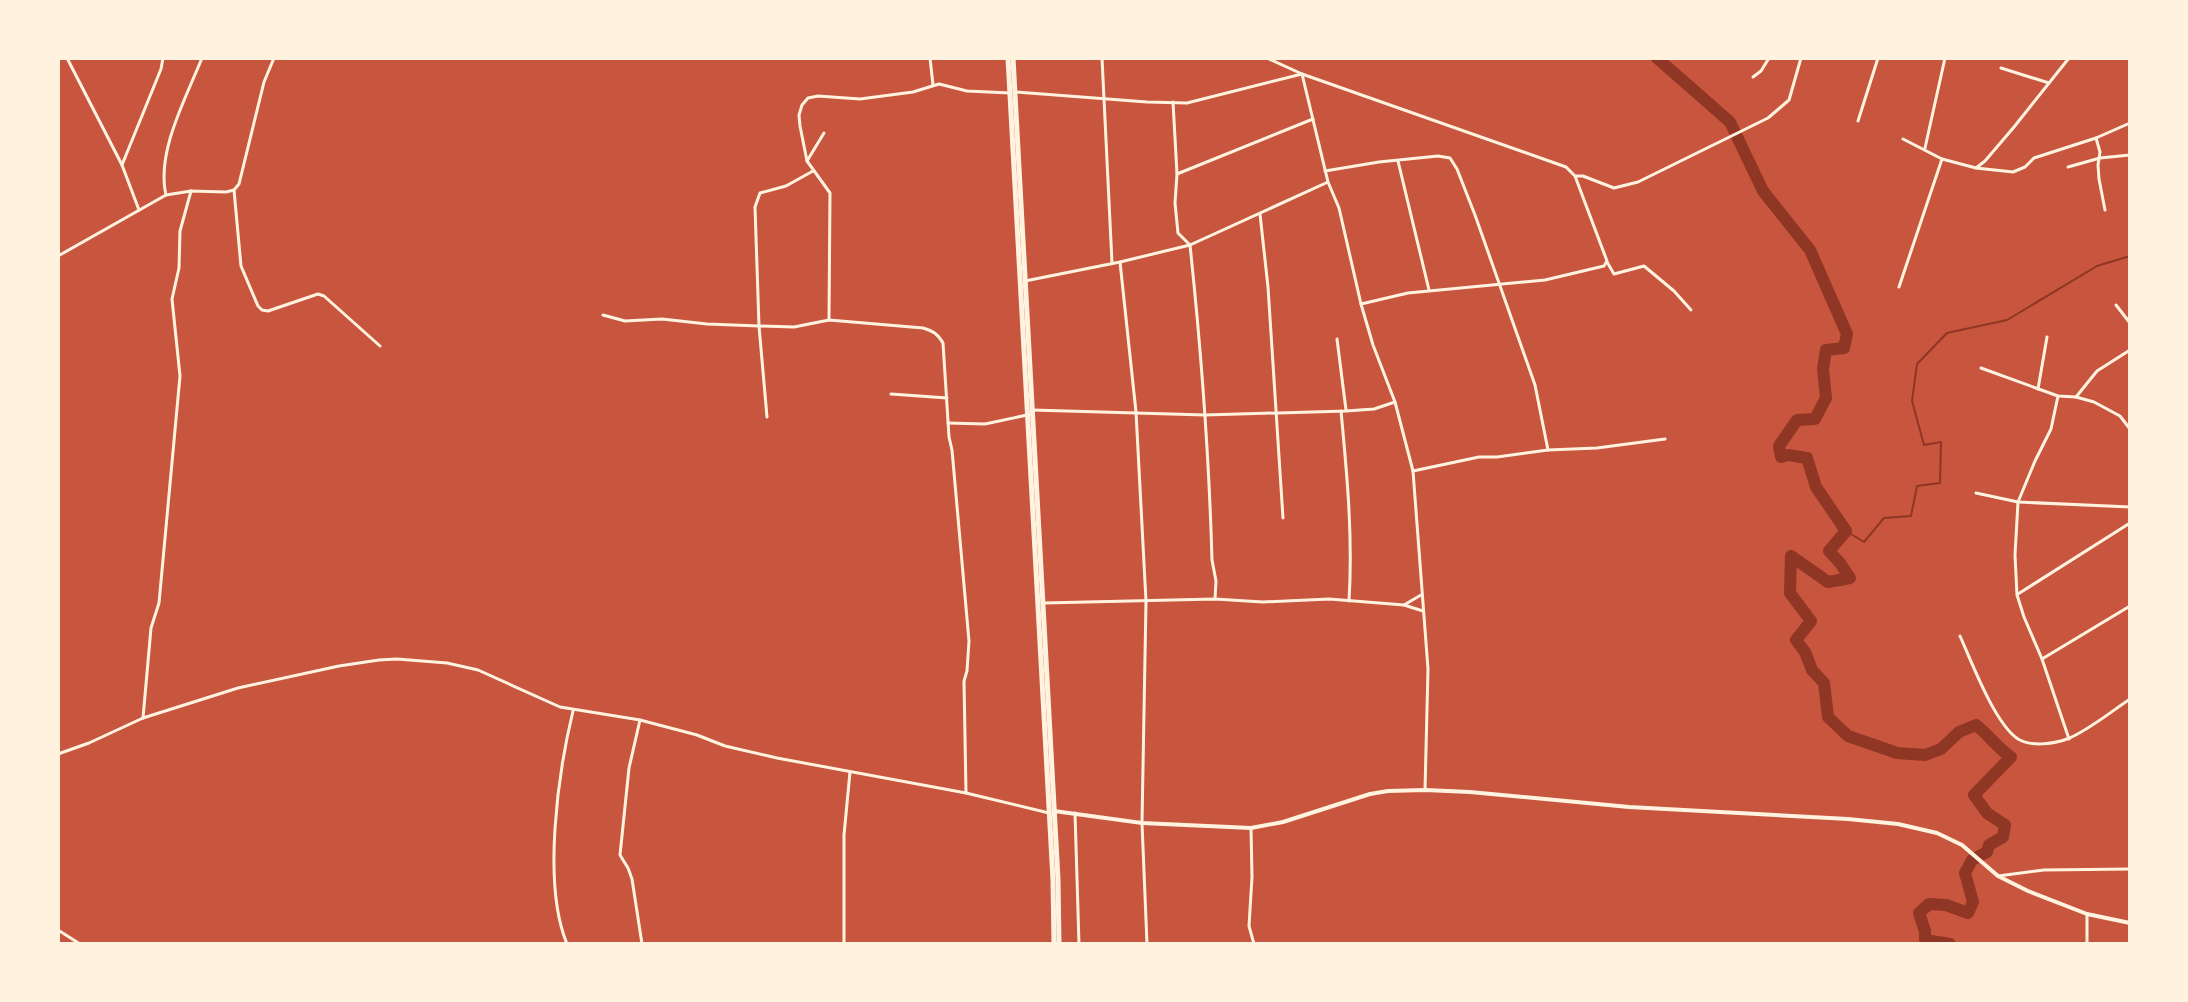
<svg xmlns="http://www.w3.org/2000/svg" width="2188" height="1002" font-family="'Space Grotesk',sans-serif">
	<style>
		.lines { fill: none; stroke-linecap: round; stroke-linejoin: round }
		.stream { stroke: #8f3625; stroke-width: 2 }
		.river { stroke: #8f3625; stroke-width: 12 }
		.minor { stroke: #fff3e0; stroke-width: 3 }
		.tertiary { stroke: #fff3e0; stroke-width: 4 }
		.primary { stroke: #fff3e0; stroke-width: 5 }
	</style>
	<rect width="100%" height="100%" fill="#c8553d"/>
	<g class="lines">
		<!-- stream -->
		<path class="stream" d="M 1846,531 L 1864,542 L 1884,518 L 1911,516 L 1917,486 L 1940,483 L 1941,442 L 1924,445 L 1912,401 L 1917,364 L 1947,333 L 2007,320 L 2097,266 L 2130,256"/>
		<!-- river -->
		<path class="river" d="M 1657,58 L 1730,122 L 1763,191 L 1810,250 L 1847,334 L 1844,348 L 1826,350 L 1823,369 L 1826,398 L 1815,419 L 1797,420 L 1779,446 L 1781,457 L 1788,455 L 1807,458 L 1816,487 L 1846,531 L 1829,551 L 1840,563 L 1850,578 L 1828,582 L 1791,556 L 1790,593 L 1811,621 L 1796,640 L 1805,652 L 1812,670 L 1824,683 L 1828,717 L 1848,736 L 1897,753 L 1925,755 L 1941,749 L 1959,732 L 1976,725 C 1989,735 1997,748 2011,757 L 1974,795 L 1987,813 L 2005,825 L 2003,837 L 1989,845 L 1987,852 L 1972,860 L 1965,873 L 1973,902 L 1968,913 L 1946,905 L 1929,904 L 1919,913 L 1925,931 L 1925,940 L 1950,944"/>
		<!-- minor -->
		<g class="minor">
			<path d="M 67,58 L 122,165 L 139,210"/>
			<path d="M 930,58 L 933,85"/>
			<path d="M 1102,58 L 1112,263"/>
			<path d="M 1267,58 L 1302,74 L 1566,167 L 1575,176 L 1607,261 L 1604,266 L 1545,280 L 1408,293 L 1361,304"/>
			<path d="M 2001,68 L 2049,83"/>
			<path d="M 1753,77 L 1761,71 L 1769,58"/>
			<path d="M 1015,92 L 1147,102 L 1187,103 L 1302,74 L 1328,182 L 1339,208 L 1361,304 L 1373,345 L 1395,402 L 1413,471 L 1428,669 L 1425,790"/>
			<path d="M 1173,102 L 1177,174 L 1175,203 L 1178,233 L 1190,245 C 1201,349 1209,455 1212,560 L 1216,581 L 1215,599"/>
			<path d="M 1858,121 L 1878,58"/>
			<path d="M 2096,138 L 2100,152 L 2098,165 L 2099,179 L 2105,210"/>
			<path d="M 1903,139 L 1942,159 L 1976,168 L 2013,172 L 2025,167 L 2034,158 L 2096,138 L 2130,123"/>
			<path d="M 1925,148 L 1945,58"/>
			<path d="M 807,161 L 824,133"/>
			<path d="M 1398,161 L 1429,290"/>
			<path d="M 122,165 L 161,69 L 163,58"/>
			<path d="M 2068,167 L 2100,158 L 2130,155"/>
			<path d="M 1976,168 L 1985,161 L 2014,127 L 2069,58"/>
			<path d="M 1325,171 L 1379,162 L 1438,156 L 1450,158 L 1457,169 L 1475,215 L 1535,385 L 1548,450"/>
			<path d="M 1177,174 L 1313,119"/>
			<path d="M 1576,176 L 1583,176 L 1614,188 L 1638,182 L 1768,118 L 1789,100 L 1801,58"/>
			<path d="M 234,190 L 241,266 L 258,306 L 262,310 L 268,311 L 318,294 L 324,296 L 380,346"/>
			<path d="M 166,195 C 156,152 186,98 202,58"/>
			<path d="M 1260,214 L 1268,287 L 1283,518"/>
			<path d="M 58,256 L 166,195 L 191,191 L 226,192 L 234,190 L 239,184 L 264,82 L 274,58"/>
			<path d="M 1120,262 L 1136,412 L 1146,601 L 1142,823 L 1147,944"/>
			<path d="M 1607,262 L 1614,274 L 1644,266 L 1674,291 L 1691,310"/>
			<path d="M 1025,281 L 1120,262 L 1190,245 L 1328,182"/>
			<path d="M 1899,287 L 1942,159"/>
			<path d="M 2116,305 L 2130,323"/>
			<path d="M 603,315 L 625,321 L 662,319 L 707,324 L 759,326 L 794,327 L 829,320 L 923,328 C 933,331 938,334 943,343 L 949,437 L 952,450 L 969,641 L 967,671 L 964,681 L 966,793"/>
			<path d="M 829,320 L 830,193 L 807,161 L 800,126 L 799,115 L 802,105 L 808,98 L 818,96 L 860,99 L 913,92 L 939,84 L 967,91 L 1010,93"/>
			<path d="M 1337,339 L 1346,410"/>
			<path d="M 1981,368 L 2058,396 L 2076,397 L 2094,402 L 2120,416 L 2130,429"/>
			<path d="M 2038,389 L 2047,337"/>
			<path d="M 891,394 L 947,398"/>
			<path d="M 2058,396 L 2051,429 L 2035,461 L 2018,502 L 2015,555 L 2017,595 L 2024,617 L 2042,659 L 2069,739"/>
			<path d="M 2076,397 L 2097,371 L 2130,350"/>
			<path d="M 1032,410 L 1205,415 L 1346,411 L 1374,409 L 1395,402"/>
			<path d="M 1341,411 C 1347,474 1353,537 1349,601"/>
			<path d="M 767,417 L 759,326 L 755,207 L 760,193 L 786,186 L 813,171"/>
			<path d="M 948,423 L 985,424 L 1027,415"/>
			<path d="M 1413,471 L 1479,457 L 1497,457 L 1548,450 L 1597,448 L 1665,439"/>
			<path d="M 1976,493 L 2018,502 L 2130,507"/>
			<path d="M 2018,594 L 2130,523"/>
			<path d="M 1044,603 L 1215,599 L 1263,602 L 1329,599 L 1404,605 L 1423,611"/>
			<path d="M 1404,605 L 1421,595"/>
			<path d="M 1960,636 C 1972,663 1995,724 2018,739 C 2031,747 2053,744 2067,739 C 2086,732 2112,711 2130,699"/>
			<path d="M 2042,659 L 2130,606"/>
			<path d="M 143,718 L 151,628 L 159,603 L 180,376 L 172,299 L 179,268 L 180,231 L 191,191"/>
			<path d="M 640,720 L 629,768 L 620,855 L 628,868 L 632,879 L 642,944"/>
			<path d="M 58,754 L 89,743 L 143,718 L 238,688 L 339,666 L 379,660 L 397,659 L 447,663 L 478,670 L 560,707 L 640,720 L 697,735 L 725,746 L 777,758 L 966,793 L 1049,813"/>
			<path d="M 1075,813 L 1079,944"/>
			<path d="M 1251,828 L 1252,877 L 1249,926 L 1254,944"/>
			<path d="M 1998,876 L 2044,870 L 2130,869"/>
			<path d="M 2087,914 L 2087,944"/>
			<path d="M 58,930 L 80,944"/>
			<path d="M 567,944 C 542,884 558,773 573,711"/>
			<path d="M 844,944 L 844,835 L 850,772"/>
		</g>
		<!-- tertiary -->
		<path class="tertiary" d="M 1054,811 L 1142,823 L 1251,828 L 1283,822 L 1370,794 L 1388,791 L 1425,790 L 1470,792 L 1629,807 L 1848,819 L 1898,824 L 1937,833 L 1962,845 L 1998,876 L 2028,891 L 2087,914 L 2130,923"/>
		<!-- primary -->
		<g class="primary">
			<path d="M 1008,58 L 1053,880 L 1054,944"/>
			<path d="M 1013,58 L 1058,879 L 1059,944"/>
		</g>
	</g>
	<!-- border -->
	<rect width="2188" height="1002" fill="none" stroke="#fff3e0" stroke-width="120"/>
</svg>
